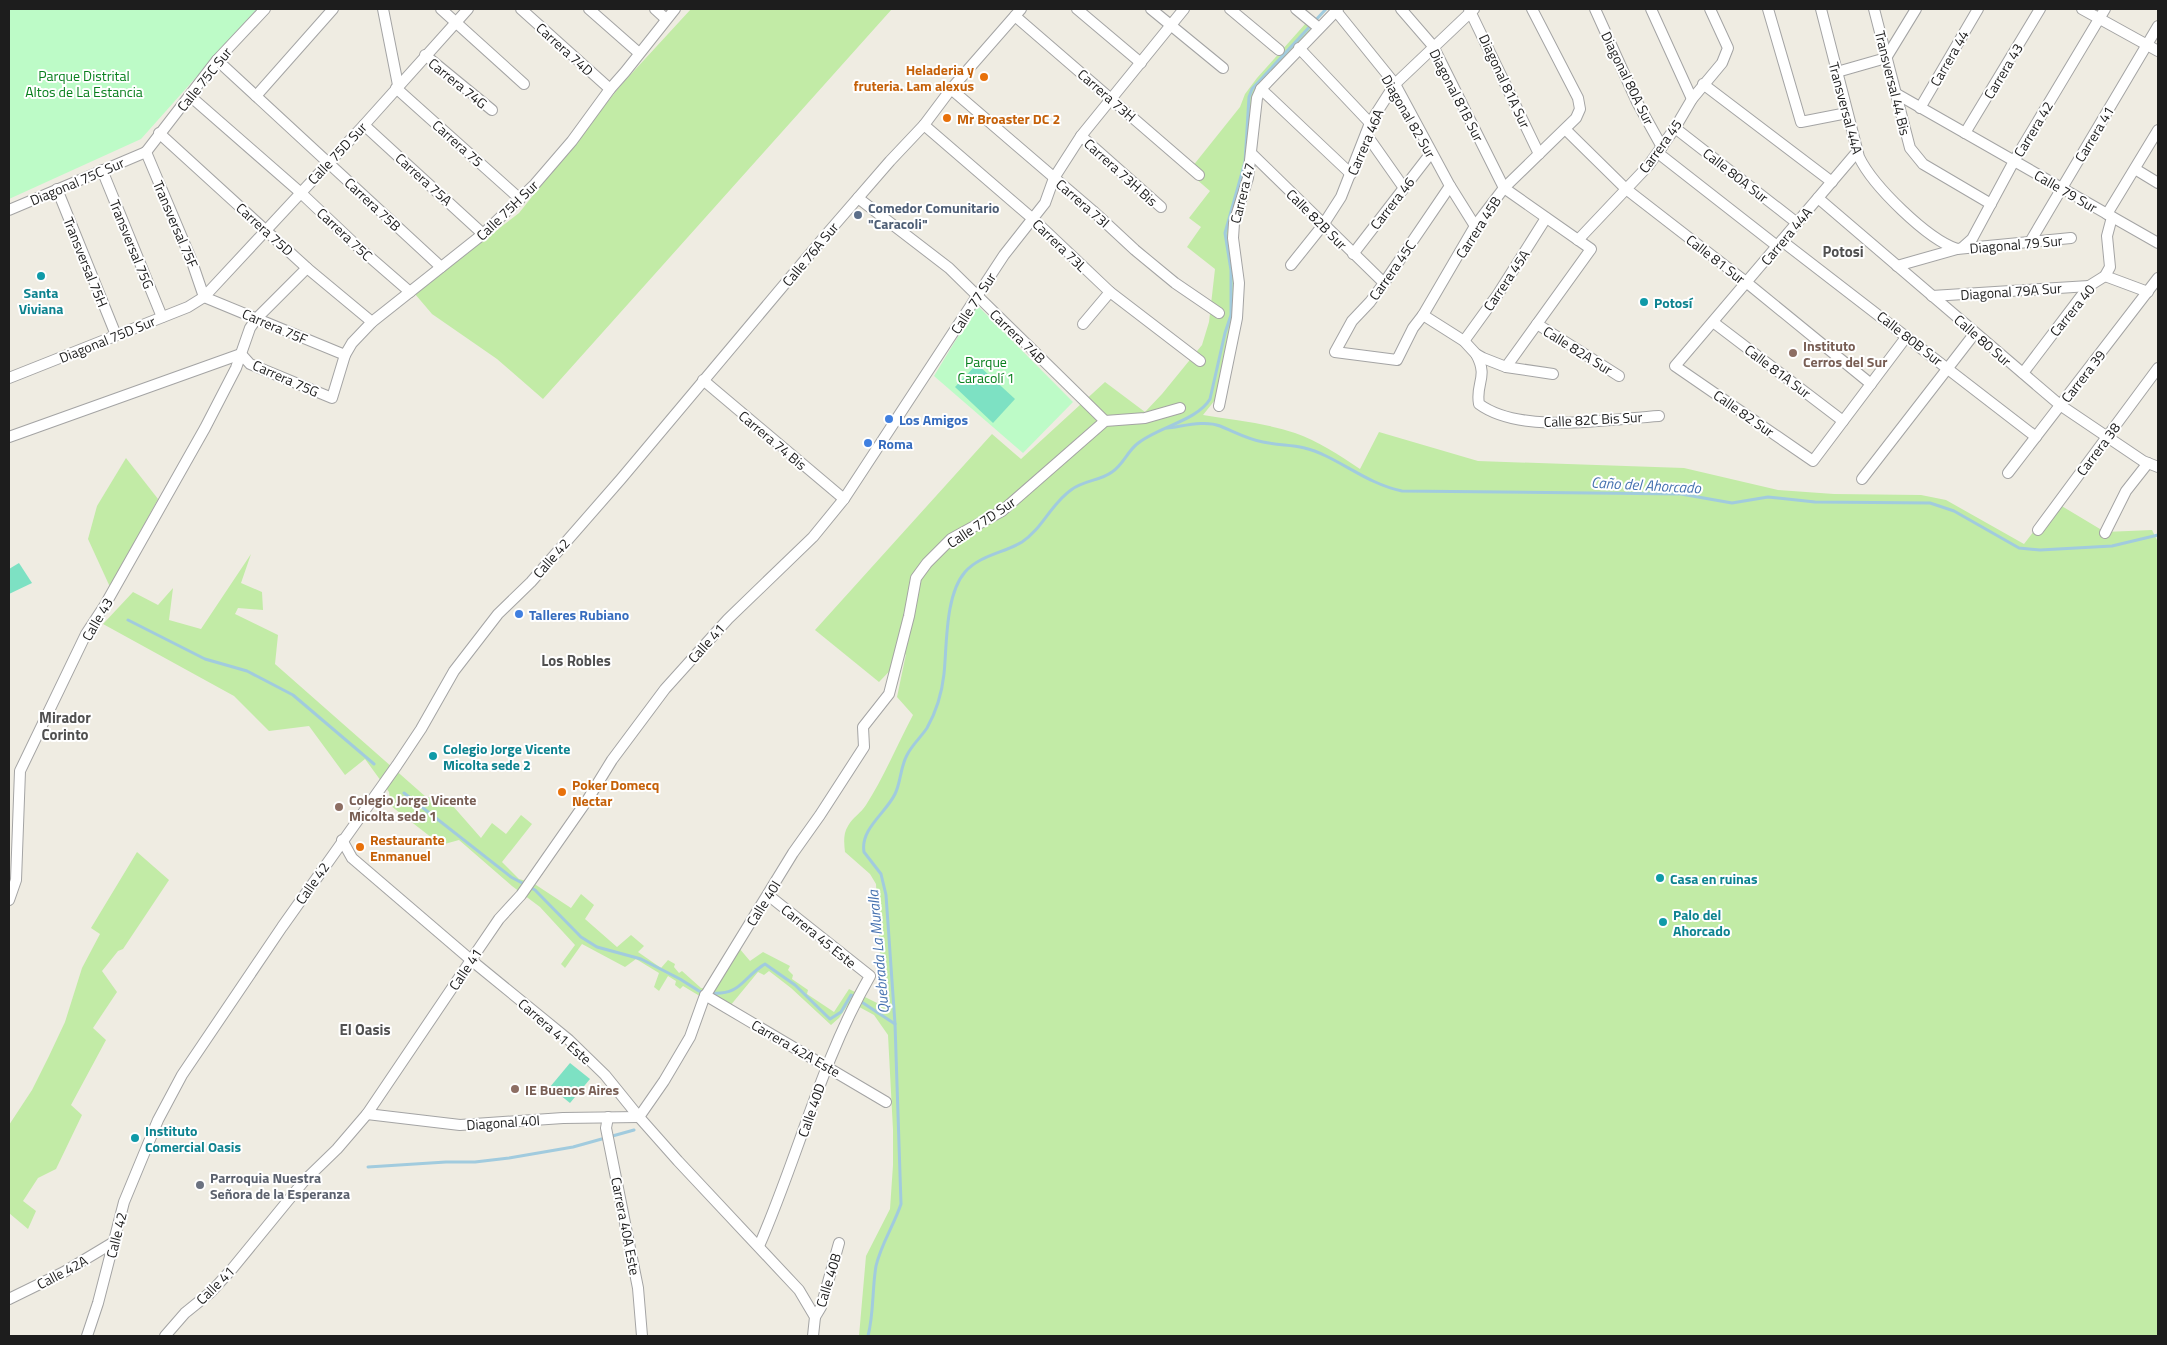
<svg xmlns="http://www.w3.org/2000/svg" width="2167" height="1345" font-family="'Titillium Web',sans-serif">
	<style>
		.grass { fill: #c2eba6 }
		.park { fill: #bdfbc7 }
		.pitch { fill: #7de1c3 }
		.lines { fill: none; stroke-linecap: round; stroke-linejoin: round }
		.stream { stroke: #a1cbde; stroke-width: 3 }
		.minor-casing { stroke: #a4a4a4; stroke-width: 12 }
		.minor { stroke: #fff; stroke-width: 10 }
		.food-dot { fill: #e8710a; stroke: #fff; stroke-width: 2 }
		.service-dot { fill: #5c6f8a; stroke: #fff; stroke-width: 2 }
		.culture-dot { fill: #0f9aa8; stroke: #fff; stroke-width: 2 }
		.education-dot { fill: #8d6e63; stroke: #fff; stroke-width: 2 }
		.shop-dot { fill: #3f7fe0; stroke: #fff; stroke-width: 2 }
		.worship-dot { fill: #6b7280; stroke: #fff; stroke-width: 2 }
		.labels { text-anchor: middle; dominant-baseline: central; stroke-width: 4; stroke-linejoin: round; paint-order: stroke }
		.street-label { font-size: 14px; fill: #1d1d1d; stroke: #fff }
		.food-label { font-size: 14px; font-weight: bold; fill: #c56008; stroke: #fff; text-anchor: start }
		.park-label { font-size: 14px; fill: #077f1c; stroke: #fff }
		.service-label { font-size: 14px; font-weight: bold; fill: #4e5e75; stroke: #fff; text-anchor: start }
		.culture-label { font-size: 14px; font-weight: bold; fill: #0d838f; stroke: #fff; text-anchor: start }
		.education-label { font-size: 14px; font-weight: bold; fill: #785e54; stroke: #fff; text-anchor: start }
		.shop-label { font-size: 14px; font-weight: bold; fill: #366cbe; stroke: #fff; text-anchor: start }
		.worship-label { font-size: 14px; font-weight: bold; fill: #5b616d; stroke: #fff; text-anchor: start }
		.neighbourhood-label { font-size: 15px; font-weight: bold; fill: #505050; stroke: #fff }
		.water-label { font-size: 15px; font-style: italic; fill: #4672b0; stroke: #fff }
	</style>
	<rect width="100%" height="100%" fill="#efece2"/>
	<!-- grass -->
	<g class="grass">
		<path d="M 691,9 L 892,9 L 543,399 L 497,359 L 432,314 L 415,294 L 519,213 L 621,85 Z"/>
		<path d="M 1306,23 L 1313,28 L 1261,86 L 1243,177 L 1227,239 L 1234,268 L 1234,312 L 1215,400 L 1203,415 C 1234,420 1265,423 1295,433 C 1318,441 1339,455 1360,469 L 1379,432 L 1478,461 L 1684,468 L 1778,490 L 1834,494 L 1921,495 L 1946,500 L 2024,544 L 2034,531 L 2060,505 L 2105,532 L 2152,530 L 2158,542 L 2158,1336 L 859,1336 L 866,1256 L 890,1209 L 893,1165 L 893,1130 L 888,1035 L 874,1015 L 850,1002 L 839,1018 L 831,1025 L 791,988 L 769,971 L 764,975 L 758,972 L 730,1006 L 709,994 L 698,995 L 683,986 L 680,989 L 675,985 L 676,981 L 668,976 L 659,991 L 654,987 L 659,973 L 636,959 L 625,967 L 582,944 L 565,968 L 561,964 L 575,945 L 540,907 L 512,886 L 459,840 L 441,845 L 391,806 L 389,792 L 365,759 L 345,775 L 309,726 L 269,731 L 234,696 L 103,624 L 133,592 L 158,605 L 173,588 L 169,620 L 201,629 L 251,554 L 241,583 L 262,592 L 263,610 L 238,608 L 235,614 L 278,635 L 275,664 L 426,797 L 445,797 L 481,838 L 492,823 L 506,834 L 521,815 L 532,824 L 502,862 L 519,879 L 533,883 L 571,908 L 581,894 L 594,905 L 585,919 L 617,947 L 631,935 L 644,946 L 638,952 L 661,968 L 668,960 L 675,964 L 674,967 L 679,973 L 682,971 L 701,988 L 712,989 L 739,948 L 750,961 L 763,952 L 790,966 L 788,970 L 793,975 L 792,979 L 808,990 L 807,994 L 834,1012 L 849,989 L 883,1006 L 876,884 L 870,874 L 845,852 C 844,843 843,834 848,826 C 853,817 861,813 866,805 C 884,777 897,745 913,715 L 897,697 L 906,654 L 879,682 L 815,630 L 992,434 L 1021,459 L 1105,382 L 1145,412 L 1162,394 L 1202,345 L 1209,322 L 1215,269 L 1187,247 L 1201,227 L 1189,218 L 1210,191 L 1188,172 L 1240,107 L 1245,94 L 1257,78 Z"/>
		<path d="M 126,458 L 158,499 L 110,587 L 88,539 L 97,506 Z"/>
		<path d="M 137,852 L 169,880 L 123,949 L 118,951 L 102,971 L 117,992 L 93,1028 L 106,1040 L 71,1105 L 82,1115 L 56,1169 L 38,1178 L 23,1201 L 36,1211 L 28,1229 L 9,1213 L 9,1125 L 32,1090 L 49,1056 L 65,1022 L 82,968 L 100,934 L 91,928 Z"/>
	</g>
	<!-- park -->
	<g class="park">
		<path d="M 9,9 L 257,9 L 141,139 L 9,199 Z"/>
		<path d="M 977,305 L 1073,402 L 1023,453 L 934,376 Z"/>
	</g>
	<!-- pitch -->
	<g class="pitch">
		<path d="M 977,364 L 1015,399 L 993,423 L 955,387 Z"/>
		<path d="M 19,563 L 32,583 L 9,594 L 9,569 Z"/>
		<path d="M 570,1063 L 590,1079 L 570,1103 L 550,1087 Z"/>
	</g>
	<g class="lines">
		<!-- stream -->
		<g class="stream">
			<path d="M 1167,428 C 1184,426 1205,420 1220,426 C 1235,432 1247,439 1263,442 C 1288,447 1300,443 1326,456 C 1351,468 1373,485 1402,491 L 1681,494 L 1732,503 L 1768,497 L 1815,502 L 1930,503 L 1954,511 L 2019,548 L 2040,550 L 2112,546 L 2158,535"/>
			<path d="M 128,620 L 205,659 L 247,671 L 293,695 L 374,764"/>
			<path d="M 404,793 L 511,877 L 535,890 L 581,937 L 597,947 L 641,959 L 680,979 L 699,991 L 703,992"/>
			<path d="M 710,993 C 741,996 742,978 765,964 L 795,985 L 830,1019 L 841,1012 L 851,995 L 895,1024"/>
			<path d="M 368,1167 L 446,1162 L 475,1162 L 509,1158 L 573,1147 L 634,1130"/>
			<path d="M 868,1336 C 874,1313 872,1289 876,1266 C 881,1244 894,1225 901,1204 L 895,1024 L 886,895 L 881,874 L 864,852 C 860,829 886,813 895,794 C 901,782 900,768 907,755 C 912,745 921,737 927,728 C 936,712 942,692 944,674 C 947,645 945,595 965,572 C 980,555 1004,553 1022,542 C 1042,529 1051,504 1071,490 C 1084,480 1100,481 1112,472 C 1123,465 1127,452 1137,444 C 1157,427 1197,421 1210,399 L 1225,333 L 1231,315 L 1231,270 L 1225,233 L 1245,162 L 1249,97 L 1252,89 L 1326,9"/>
		</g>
		<!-- minor casing -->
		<g class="minor-casing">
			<g id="minor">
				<path d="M 383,9 L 398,85"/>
				<path d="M 441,9 L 524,84"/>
				<path d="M 521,9 L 610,89"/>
				<path d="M 589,9 L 639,53"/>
				<path d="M 655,9 L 666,19"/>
				<path d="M 1077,9 L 1141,63"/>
				<path d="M 1151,9 L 1223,68"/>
				<path d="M 1230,9 L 1279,50"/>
				<path d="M 1296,9 L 1319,28"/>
				<path d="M 1401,9 L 1433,46 L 1504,188 L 1591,249 L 1506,367"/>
				<path d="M 1469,9 L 1539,154"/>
				<path d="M 1595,9 L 1637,102 L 1662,147"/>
				<path d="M 1651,9 L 1692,99"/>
				<path d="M 1768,9 L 1801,122 L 1847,113"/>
				<path d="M 1821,9 L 1859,157 C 1873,186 1927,239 1957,249 L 2071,238"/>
				<path d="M 1874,9 L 1910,148 L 1923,164 L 1991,204"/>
				<path d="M 2082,9 L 2158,51"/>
				<path d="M 1336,11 L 1395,84 L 1450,186 L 1475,226"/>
				<path d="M 1015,16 L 1199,175"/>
				<path d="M 1299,48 L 1370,123"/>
				<path d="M 425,55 L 492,110"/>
				<path d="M 217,60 L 441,267"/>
				<path d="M 1837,72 L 1886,58 L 1916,9"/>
				<path d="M 1703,84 L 1832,182"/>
				<path d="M 396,88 L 520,199"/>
				<path d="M 951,89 L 1093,211 L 1135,250 L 1175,283 L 1219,313"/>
				<path d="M 1261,89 L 1351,174"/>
				<path d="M 1895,93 L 2158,243"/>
				<path d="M 190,96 L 301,193 L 357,246 L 410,292"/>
				<path d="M 256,96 L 333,9"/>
				<path d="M 1920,108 L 1978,9"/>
				<path d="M 364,125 L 483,234"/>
				<path d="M 924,125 L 1033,219 L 1110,292 L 1200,361"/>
				<path d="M 1675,128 L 1797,223"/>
				<path d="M 1566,130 L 1626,189 L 1746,282 L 1871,384"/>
				<path d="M 159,133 L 307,268 L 372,322"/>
				<path d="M 1965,133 L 2040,9"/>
				<path d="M 1366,134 L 1404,188"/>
				<path d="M 1081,136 L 1161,207"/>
				<path d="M 146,152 L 217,60 L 265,9"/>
				<path d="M 146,152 L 191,259 L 204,297"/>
				<path d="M 1857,152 L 1675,366 L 1813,461 L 1907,336"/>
				<path d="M 1658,153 L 1777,246"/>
				<path d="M 1252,154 L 1384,283"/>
				<path d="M 2135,169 L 2158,183"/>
				<path d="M 102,170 L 162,317"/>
				<path d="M 1450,186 L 1384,283 L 1370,302 L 1352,321 L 1335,352 L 1397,360 L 1413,328 L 1423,315 L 1475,226 L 1504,188 L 1576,118 L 1580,109 L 1578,98 L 1532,9"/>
				<path d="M 57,189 L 116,335"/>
				<path d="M 858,198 L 949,268 L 1105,421"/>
				<path d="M 1818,198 L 2060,405 L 2143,461 L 2158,467"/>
				<path d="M 9,210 L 146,152"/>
				<path d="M 2107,214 L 2158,130"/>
				<path d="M 1578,240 L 1648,166 L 1675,128 L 1692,99 L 1722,63 L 1728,48 L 1710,9"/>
				<path d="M 1782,241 L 2036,437"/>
				<path d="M 2030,242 L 2158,26"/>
				<path d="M 1962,248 L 1972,239 L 2014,161 L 2105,9"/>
				<path d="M 1353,254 L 1431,153"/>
				<path d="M 1291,265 L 1323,225 L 1341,197 L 1370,123 L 1395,84 L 1474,9"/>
				<path d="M 1897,266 L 1957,249"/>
				<path d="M 2105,276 L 2148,292"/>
				<path d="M 1932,296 L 2089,286"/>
				<path d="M 204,297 L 345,355"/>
				<path d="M 1423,315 L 1464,341 L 1476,354 L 1483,358 L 1506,367 L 1553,374"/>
				<path d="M 1713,322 L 1843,421"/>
				<path d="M 1083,324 L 1110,292"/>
				<path d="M 1537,324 L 1619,376"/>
				<path d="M 1464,341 L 1498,294 L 1546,218"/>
				<path d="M 241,354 L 250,364 L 332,398 L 345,355 L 352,343 L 372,322 L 483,234 L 535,184 L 572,141 L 610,89 L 625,72 L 675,9"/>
				<path d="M 1476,354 C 1489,378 1475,383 1479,404 C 1521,435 1609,419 1659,416"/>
				<path d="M 2023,373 L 2089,286 L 2105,276 L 2110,267 L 2107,236 L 2112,217"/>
				<path d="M 9,378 L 188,307 L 204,297 L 364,125 L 468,9"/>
				<path d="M 703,380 L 844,499"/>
				<path d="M 1219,406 L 1237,318 L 1239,283 L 1233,238 L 1234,223 L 1248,178 L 1257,98 L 1261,89 L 1338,9"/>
				<path d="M 9,437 L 241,354"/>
				<path d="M 2008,473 L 2158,278"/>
				<path d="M 1862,479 L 1975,333"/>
				<path d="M 2038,530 L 2158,368"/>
				<path d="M 2105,533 L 2126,491 L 2148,463"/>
				<path d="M 342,840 L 352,858 L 471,960 L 569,1040 L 605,1075 L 639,1117 L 678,1161 L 799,1290 L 815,1317 L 813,1336"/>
				<path d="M 9,900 L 16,880 L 20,771 L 86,634 L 105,605 L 205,428 L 236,368 L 250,328 L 257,318 L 307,268"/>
				<path d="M 705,995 L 886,1102"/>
				<path d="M 367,1114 L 460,1125 L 563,1118 L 639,1117"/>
				<path d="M 608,1117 L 606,1128 L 638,1288 L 642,1336"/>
				<path d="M 639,1117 L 664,1081 L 690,1037 L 704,998 L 793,853 L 820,815 L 864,747 L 863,727 L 889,694 L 909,616 L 916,578 L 927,563 L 951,539 L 1002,511 L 1105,421 L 1145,418 L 1180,408"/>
				<path d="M 759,1246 C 798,1157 821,1061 870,976 L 768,895"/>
				<path d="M 9,1299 L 64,1272 L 114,1242"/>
				<path d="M 815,1317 L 821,1307 L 839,1243"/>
				<path d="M 87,1336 L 98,1303 L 124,1202 L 158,1120 L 182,1075 L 282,927 L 397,765 L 421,729 L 454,671 L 498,614 L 531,582 L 621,479 L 825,236 L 890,161 L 924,125 L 951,89 L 1021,9"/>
				<path d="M 165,1336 L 185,1313 L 211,1292 L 232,1269 L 304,1181 L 337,1149 L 367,1114 L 471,960 L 499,919 L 521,895 L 588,799 L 612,760 L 665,689 L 728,619 L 813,537 L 844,499 L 1004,255 L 1045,203 L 1054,178 L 1081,136 L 1184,9"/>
			</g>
		</g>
		<!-- minor -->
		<use href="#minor" class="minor"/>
	</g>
	<!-- markers -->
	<g class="food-dot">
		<circle cx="984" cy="77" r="5"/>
		<circle cx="947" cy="118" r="5"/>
		<circle cx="562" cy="792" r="5"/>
		<circle cx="360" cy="847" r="5"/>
	</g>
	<circle class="service-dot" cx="858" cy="215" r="5"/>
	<g class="culture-dot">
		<circle cx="41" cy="276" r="5"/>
		<circle cx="1644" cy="302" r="5"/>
		<circle cx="433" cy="756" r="5"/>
		<circle cx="1660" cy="878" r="5"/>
		<circle cx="1663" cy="922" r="5"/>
		<circle cx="135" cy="1138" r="5"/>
	</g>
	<g class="education-dot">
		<circle cx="1793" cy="353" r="5"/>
		<circle cx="339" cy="807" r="5"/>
		<circle cx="515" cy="1089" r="5"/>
	</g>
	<g class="shop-dot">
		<circle cx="889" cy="419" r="5"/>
		<circle cx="868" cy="443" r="5"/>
		<circle cx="519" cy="614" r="5"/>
	</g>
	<circle class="worship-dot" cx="200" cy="1185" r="5"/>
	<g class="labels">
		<!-- street labels -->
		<g class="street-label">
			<text transform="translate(565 49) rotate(42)">Carrera 74D</text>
			<text transform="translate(1949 58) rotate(-60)">Carrera 44</text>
			<text transform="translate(2003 71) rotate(-59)">Carrera 43</text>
			<text transform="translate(1628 78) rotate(64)">Diagonal 80A Sur</text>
			<text transform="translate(204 79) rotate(-51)">Calle 75C Sur</text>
			<text transform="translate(1505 81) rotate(65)">Diagonal 81A Sur</text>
			<text transform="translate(458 83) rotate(39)">Carrera 74G</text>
			<text transform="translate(1893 83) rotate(76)">Transversal 44 Bis</text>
			<text transform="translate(1107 95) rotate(41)">Carrera 73H</text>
			<text transform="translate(1457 95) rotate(63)">Diagonal 81B Sur</text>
			<text transform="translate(1846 108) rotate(75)">Transversal 44A</text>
			<text transform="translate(1409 116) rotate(60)">Diagonal 82 Sur</text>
			<text transform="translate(2033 129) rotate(-59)">Carrera 42</text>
			<text transform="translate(2094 134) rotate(-59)">Carrera 41</text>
			<text transform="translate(1365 142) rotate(-67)">Carrera 46A</text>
			<text transform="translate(458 143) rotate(42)">Carrera 75</text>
			<text transform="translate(1660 146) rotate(-54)">Carrera 45</text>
			<text transform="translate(337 153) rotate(-47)">Calle 75D Sur</text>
			<text transform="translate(1121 172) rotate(42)">Carrera 73H Bis</text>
			<text transform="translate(1736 175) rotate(38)">Calle 80A Sur</text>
			<text transform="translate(424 179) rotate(42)">Carrera 75A</text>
			<text transform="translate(77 181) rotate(-23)">Diagonal 75C Sur</text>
			<text transform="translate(2066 191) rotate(30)">Calle 79 Sur</text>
			<text transform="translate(1242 193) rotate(-76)">Carrera 47</text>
			<text transform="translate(1083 203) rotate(41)">Carrera 73I</text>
			<text transform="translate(1392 203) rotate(-52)">Carrera 46</text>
			<text transform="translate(373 204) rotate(43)">Carrera 75B</text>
			<text transform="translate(507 210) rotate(-44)">Calle 75H Sur</text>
			<text transform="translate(1317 219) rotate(45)">Calle 82B Sur</text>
			<text transform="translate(176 224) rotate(67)">Transversal 75F</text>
			<text transform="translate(1478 227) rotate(-57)">Carrera 45B</text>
			<text transform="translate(265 229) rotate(42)">Carrera 75D</text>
			<text transform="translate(345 234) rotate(43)">Carrera 75C</text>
			<text transform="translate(1786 236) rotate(-50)">Carrera 44A</text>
			<text transform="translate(132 244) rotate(68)">Transversal 75G</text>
			<text transform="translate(2016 244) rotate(-5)">Diagonal 79 Sur</text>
			<text transform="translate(1060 245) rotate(44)">Carrera 73L</text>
			<text transform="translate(810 254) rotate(-50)">Calle 76A Sur</text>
			<text transform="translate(1716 259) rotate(38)">Calle 81 Sur</text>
			<text transform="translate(86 262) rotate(68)">Transversal 75H</text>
			<text transform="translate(1392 270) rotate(-55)">Carrera 45C</text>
			<text transform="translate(1506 280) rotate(-56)">Carrera 45A</text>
			<text transform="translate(2011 291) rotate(-4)">Diagonal 79A Sur</text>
			<text transform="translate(973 303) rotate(-57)">Calle 77 Sur</text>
			<text transform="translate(2072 310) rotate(-51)">Carrera 40</text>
			<text transform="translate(275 326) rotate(23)">Carrera 75F</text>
			<text transform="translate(1018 336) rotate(44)">Carrera 74B</text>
			<text transform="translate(1910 338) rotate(38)">Calle 80B Sur</text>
			<text transform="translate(107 339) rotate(-22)">Diagonal 75D Sur</text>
			<text transform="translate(1983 340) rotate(41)">Calle 80 Sur</text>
			<text transform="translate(1578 350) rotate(32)">Calle 82A Sur</text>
			<text transform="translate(1778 371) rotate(37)">Calle 81A Sur</text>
			<text transform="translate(2083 376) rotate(-52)">Carrera 39</text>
			<text transform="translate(286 378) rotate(24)">Carrera 75G</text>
			<text transform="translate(1744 413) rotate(35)">Calle 82 Sur</text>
			<text transform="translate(1593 419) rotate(-3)">Calle 82C Bis Sur</text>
			<text transform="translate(773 440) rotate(40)">Carrera 74 Bis</text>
			<text transform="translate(2098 449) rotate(-53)">Carrera 38</text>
			<text transform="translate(981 522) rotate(-34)">Calle 77D Sur</text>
			<text transform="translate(551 558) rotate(-49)">Calle 42</text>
			<text transform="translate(97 619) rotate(-60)">Calle 43</text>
			<text transform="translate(706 643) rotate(-48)">Calle 41</text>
			<text transform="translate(312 883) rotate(-55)">Calle 42</text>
			<text transform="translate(763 903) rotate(-58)">Calle 40I</text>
			<text transform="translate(819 936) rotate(39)">Carrera 45 Este</text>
			<text transform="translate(465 969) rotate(-56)">Calle 41</text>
			<text transform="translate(555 1031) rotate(41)">Carrera 41 Este</text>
			<text transform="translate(796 1048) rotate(30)">Carrera 42A Este</text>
			<text transform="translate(811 1110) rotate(-71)">Calle 40D</text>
			<text transform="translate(503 1122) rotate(-4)">Diagonal 40I</text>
			<text transform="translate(626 1226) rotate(79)">Carrera 40A Este</text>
			<text transform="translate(116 1235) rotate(-76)">Calle 42</text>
			<text transform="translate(62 1272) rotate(-28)">Calle 42A</text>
			<text transform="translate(828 1280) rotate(-73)">Calle 40B</text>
			<text transform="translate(215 1285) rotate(-45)">Calle 41</text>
		</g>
		<!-- food labels -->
		<g class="food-label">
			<text x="974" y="69" text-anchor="end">Heladeria y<tspan x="974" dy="16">fruteria. Lam alexus</tspan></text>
			<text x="957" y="118">Mr Broaster DC 2</text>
			<text x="572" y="784">Poker Domecq<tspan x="572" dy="16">Nectar</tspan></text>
			<text x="370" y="839">Restaurante<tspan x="370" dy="16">Enmanuel</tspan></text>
		</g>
		<!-- park labels -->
		<g class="park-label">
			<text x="84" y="75">Parque Distrital<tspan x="84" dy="16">Altos de La Estancia</tspan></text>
			<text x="986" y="361">Parque<tspan x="986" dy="16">Caracolí 1</tspan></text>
		</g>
		<!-- service labels -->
		<g class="service-label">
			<text x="868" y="207">Comedor Comunitario<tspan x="868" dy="16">"Caracoli"</tspan></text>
		</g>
		<!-- culture labels -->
		<g class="culture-label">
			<text x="41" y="292" text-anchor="middle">Santa<tspan x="41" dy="16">Viviana</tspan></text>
			<text x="1654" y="302">Potosí</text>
			<text x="443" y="748">Colegio Jorge Vicente<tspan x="443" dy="16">Micolta sede 2</tspan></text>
			<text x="1670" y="878">Casa en ruinas</text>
			<text x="1673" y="914">Palo del<tspan x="1673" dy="16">Ahorcado</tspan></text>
			<text x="145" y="1130">Instituto<tspan x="145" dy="16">Comercial Oasis</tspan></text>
		</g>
		<!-- education labels -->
		<g class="education-label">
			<text x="1803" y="345">Instituto<tspan x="1803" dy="16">Cerros del Sur</tspan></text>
			<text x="349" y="799">Colegio Jorge Vicente<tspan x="349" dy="16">Micolta sede 1</tspan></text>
			<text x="525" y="1089">IE Buenos Aires</text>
		</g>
		<!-- shop labels -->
		<g class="shop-label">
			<text x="899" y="419">Los Amigos</text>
			<text x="878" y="443">Roma</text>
			<text x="529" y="614">Talleres Rubiano</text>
		</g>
		<!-- worship labels -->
		<g class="worship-label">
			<text x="210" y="1177">Parroquia Nuestra<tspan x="210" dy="16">Señora de la Esperanza</tspan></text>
		</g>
		<!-- neighbourhood labels -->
		<g class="neighbourhood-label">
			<text x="1843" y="251">Potosi</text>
			<text x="576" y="660">Los Robles</text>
			<text x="65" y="717">Mirador<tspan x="65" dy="17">Corinto</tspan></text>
			<text x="365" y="1029">El Oasis</text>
		</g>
		<!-- water labels -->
		<g class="water-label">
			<text transform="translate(1646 485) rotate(3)">Caño del Ahorcado</text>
			<text transform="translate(878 952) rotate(-95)">Quebrada La Muralla</text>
		</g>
	</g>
	<!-- border -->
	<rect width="2167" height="1345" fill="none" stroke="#1d1d1d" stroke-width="20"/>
</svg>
